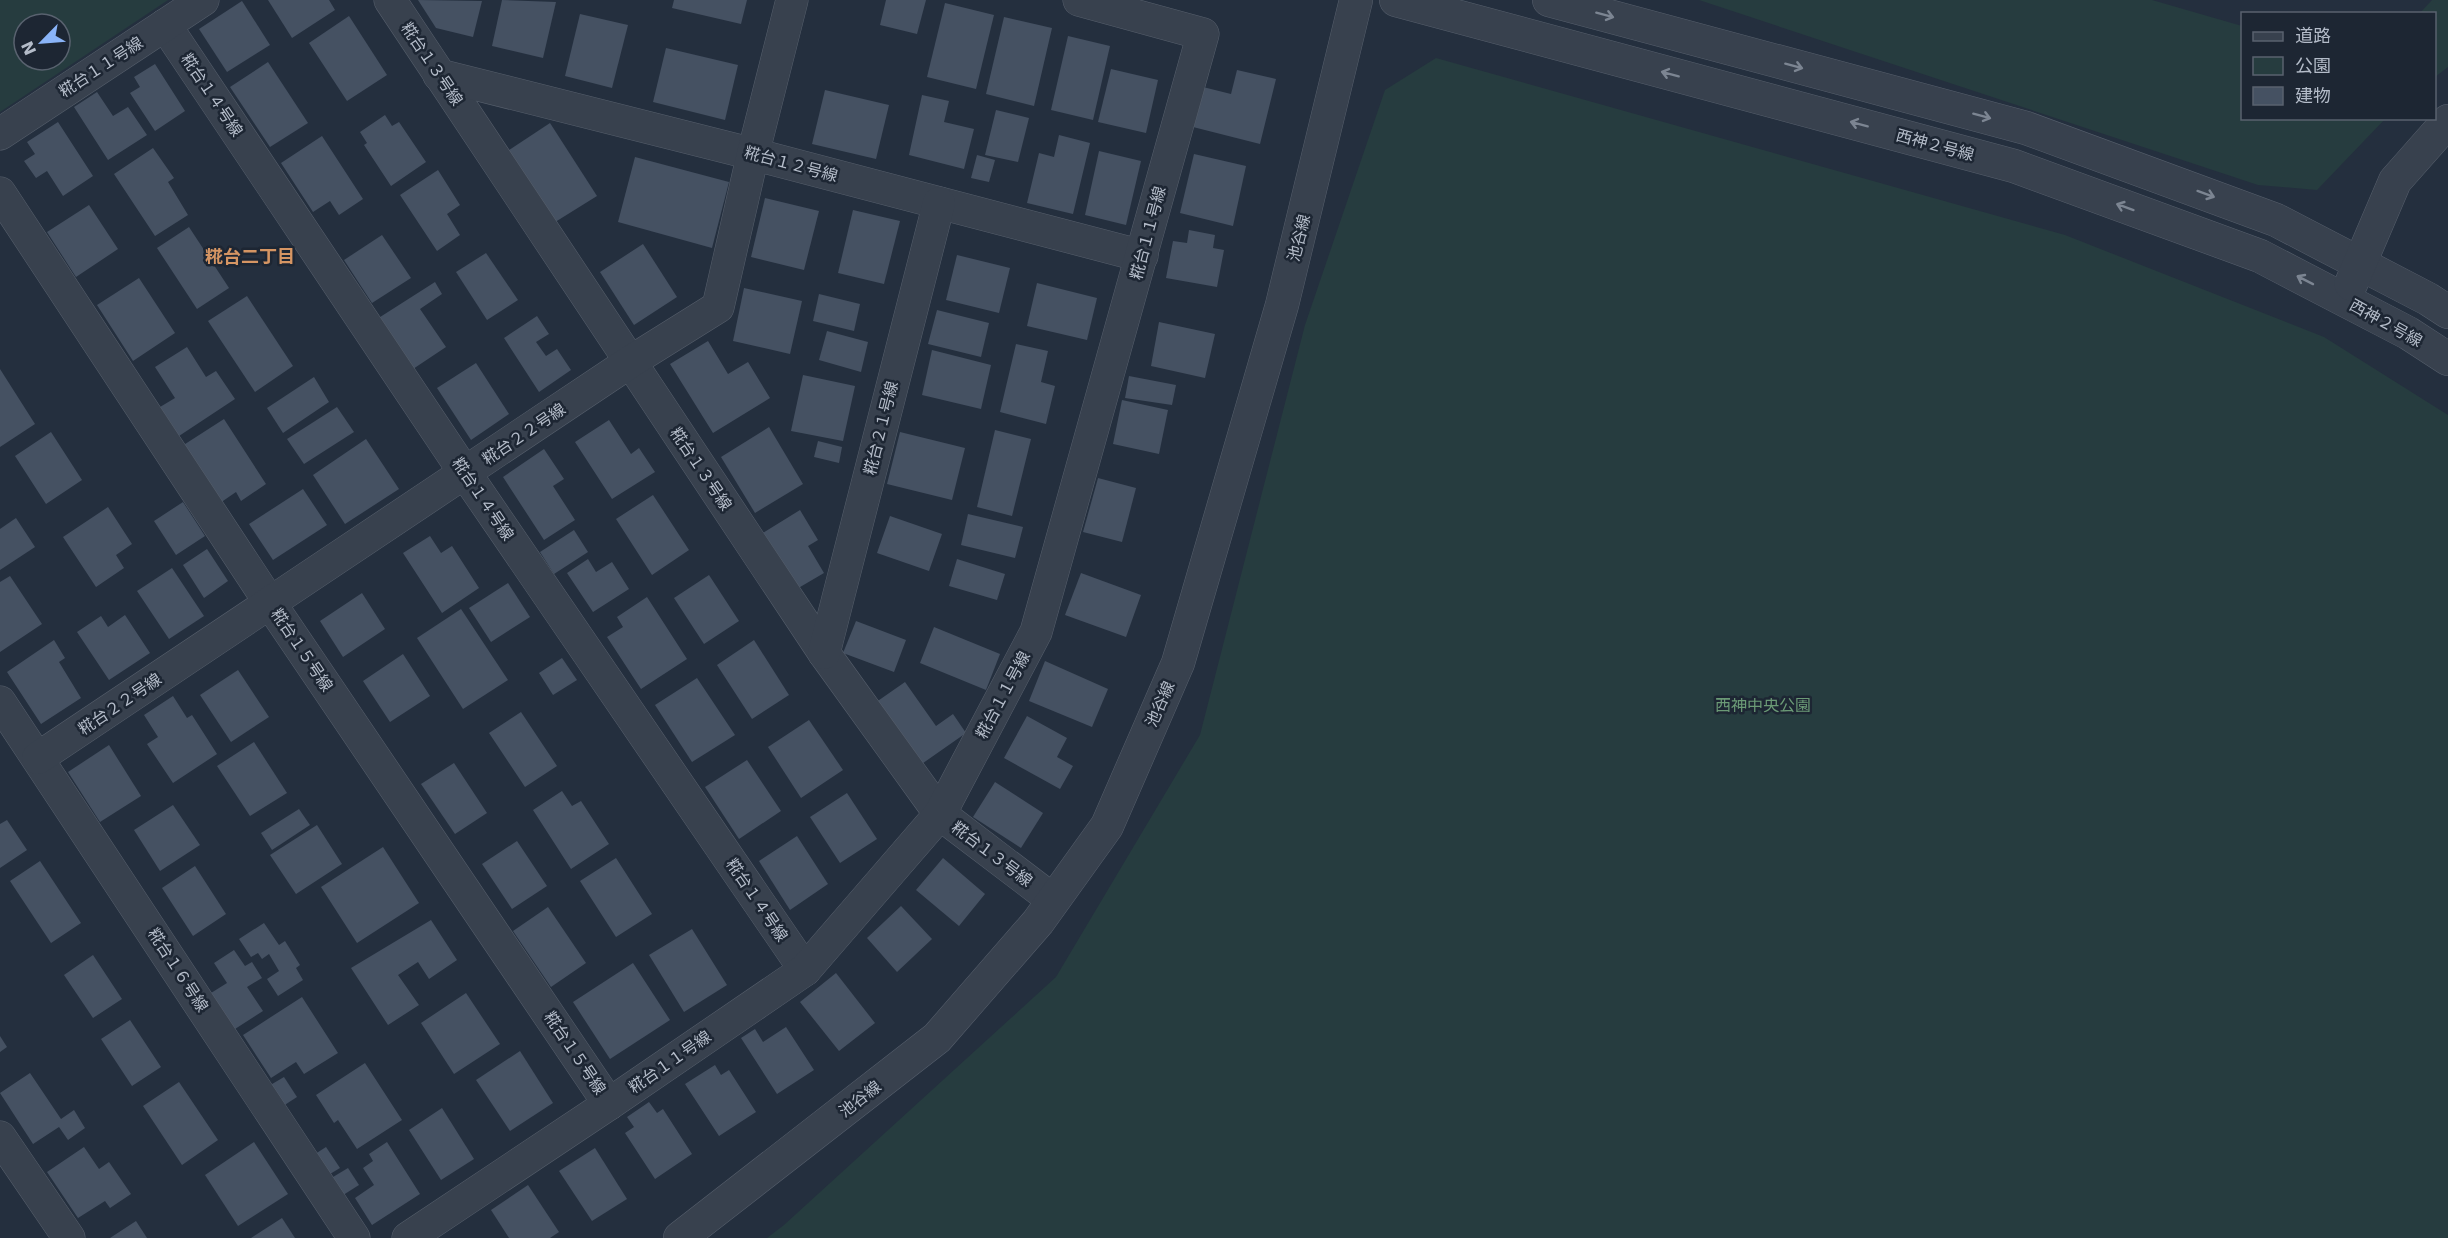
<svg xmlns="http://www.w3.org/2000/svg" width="2448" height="1238" font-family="'DejaVu Sans','Noto Sans JP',sans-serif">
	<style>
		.green { fill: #263c3f; fill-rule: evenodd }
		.building { fill: #455162 }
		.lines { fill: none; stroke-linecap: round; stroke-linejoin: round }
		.minor-casing { stroke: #565f6c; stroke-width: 33 }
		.tertiary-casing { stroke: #565f6c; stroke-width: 34 }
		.minor { stroke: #38414e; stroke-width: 32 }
		.tertiary { stroke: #38414e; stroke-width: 33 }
		.oneway { stroke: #7c8592 }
		.labels { text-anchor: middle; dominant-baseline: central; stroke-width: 5; stroke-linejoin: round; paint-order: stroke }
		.street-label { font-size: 16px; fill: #b4bcc9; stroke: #1d2633 }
		.park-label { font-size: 16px; fill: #6b9a76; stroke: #1d2633 }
		.neighbourhood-label { font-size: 18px; font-weight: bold; fill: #d59563; stroke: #1d2633 }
	</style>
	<rect width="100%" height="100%" fill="#242f3e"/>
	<!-- green -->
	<g class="green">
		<path d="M 0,0 L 168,0 L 0,112 ZM 24,24 L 60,24 L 60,60 L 24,60 Z"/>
		<path d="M 1699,0 L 2152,0 L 2242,26 L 2242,118 L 2385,119 L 2317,190 L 2258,185 Z"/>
		<path d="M 2432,0 L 2448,0 L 2448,67 L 2435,77 L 2434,14 L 2420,13 Z"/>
		<path d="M 1436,58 L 2065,235 L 2324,337 L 2448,415 L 2448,1238 L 767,1238 L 784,1225 L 1056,977 L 1200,735 L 1305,325 L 1385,90 Z"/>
	</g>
	<!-- building -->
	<g class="building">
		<path d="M 268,0 L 329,0 L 335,10 L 292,38 Z"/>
		<path d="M 418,0 L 482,1 L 473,37 L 436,28 Z"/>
		<path d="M 502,0 L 556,2 L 543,58 L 492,46 Z"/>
		<path d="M 674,0 L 747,0 L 741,24 L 672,8 Z"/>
		<path d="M 886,0 L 926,0 L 917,34 L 880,25 Z"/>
		<path d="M 242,1 L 270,45 L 227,72 L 199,29 Z"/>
		<path d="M 945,3 L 994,15 L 976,89 L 927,77 Z"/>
		<path d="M 580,14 L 628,25 L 612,88 L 565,76 Z"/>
		<path d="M 349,16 L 387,75 L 347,101 L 309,43 Z"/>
		<path d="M 1004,17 L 1052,28 L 1034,106 L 986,94 Z"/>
		<path d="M 1068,36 L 1110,46 L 1093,120 L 1051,110 Z"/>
		<path d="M 666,48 L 738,65 L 725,120 L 653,102 Z"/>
		<path d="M 268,62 L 308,123 L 270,147 L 230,87 Z"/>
		<path d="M 155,64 L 185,111 L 155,131 L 130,93 L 140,87 L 134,77 Z"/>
		<path d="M 1111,69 L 1158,80 L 1146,133 L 1098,122 Z"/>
		<path d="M 1237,70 L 1276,79 L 1260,144 L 1193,127 L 1203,87 L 1231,94 Z"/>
		<path d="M 825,90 L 889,105 L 876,159 L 812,144 Z"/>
		<path d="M 97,92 L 113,116 L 128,107 L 147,135 L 108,160 L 74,107 Z"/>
		<path d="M 922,95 L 949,101 L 944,122 L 974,129 L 964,169 L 909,155 Z"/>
		<path d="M 996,110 L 1029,118 L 1018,162 L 985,155 Z"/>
		<path d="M 385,115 L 392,126 L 399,122 L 426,162 L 391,186 L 364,145 L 367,143 L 360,132 Z"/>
		<path d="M 58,122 L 93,176 L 63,196 L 47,171 L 36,178 L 24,161 L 35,154 L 27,142 Z"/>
		<path d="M 550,123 L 597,196 L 552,224 L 506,152 Z"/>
		<path d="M 1059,135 L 1090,143 L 1073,214 L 1027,203 L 1039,153 L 1054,157 Z"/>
		<path d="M 322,136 L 363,199 L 339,215 L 330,201 L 313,212 L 281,163 Z"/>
		<path d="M 153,148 L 174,178 L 168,182 L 188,215 L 155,236 L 114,174 Z"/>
		<path d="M 1099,151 L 1141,161 L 1126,225 L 1085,215 Z"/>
		<path d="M 1194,154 L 1246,166 L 1233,226 L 1180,213 Z"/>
		<path d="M 977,155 L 995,160 L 989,182 L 971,178 Z"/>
		<path d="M 635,157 L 729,182 L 712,248 L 618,222 Z"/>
		<path d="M 438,170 L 460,205 L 447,214 L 460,235 L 437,251 L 400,195 Z"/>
		<path d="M 765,198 L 819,211 L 804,270 L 751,257 Z"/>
		<path d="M 89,205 L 118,249 L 76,277 L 47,232 Z"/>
		<path d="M 853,210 L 900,221 L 884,284 L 838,273 Z"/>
		<path d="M 189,227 L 229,288 L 197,309 L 157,248 Z"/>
		<path d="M 1189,230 L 1215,235 L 1213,248 L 1224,250 L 1217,287 L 1166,278 L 1173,241 L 1187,243 Z"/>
		<path d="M 382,235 L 411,278 L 372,303 L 344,260 Z"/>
		<path d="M 643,244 L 677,297 L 634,325 L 600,272 Z"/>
		<path d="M 486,253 L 518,300 L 487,320 L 456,272 Z"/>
		<path d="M 957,255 L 1010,268 L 999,313 L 946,300 Z"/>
		<path d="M 139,278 L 175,333 L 133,361 L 97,305 Z"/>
		<path d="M 435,282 L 442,294 L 420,309 L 446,347 L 410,371 L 377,319 Z"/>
		<path d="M 1037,283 L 1097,298 L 1087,340 L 1027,326 Z"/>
		<path d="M 744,288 L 802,301 L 790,354 L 733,341 Z"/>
		<path d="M 819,294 L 860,304 L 854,331 L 813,321 Z"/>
		<path d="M 247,296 L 293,366 L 255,392 L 208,321 Z"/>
		<path d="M 937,310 L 989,323 L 981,357 L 928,344 Z"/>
		<path d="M 537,316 L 549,334 L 536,342 L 546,356 L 557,349 L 571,370 L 539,392 L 504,338 Z"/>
		<path d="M 1159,322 L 1215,334 L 1205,378 L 1151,366 Z"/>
		<path d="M 827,331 L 868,342 L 861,372 L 819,360 Z"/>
		<path d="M 708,341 L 728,374 L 748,362 L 770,398 L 713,433 L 670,364 Z"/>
		<path d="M 1016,344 L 1048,351 L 1041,382 L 1055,386 L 1046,424 L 1000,412 Z"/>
		<path d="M 187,347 L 206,377 L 216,371 L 235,399 L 179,436 L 160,407 L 175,398 L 155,367 Z"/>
		<path d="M 932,350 L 991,365 L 981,409 L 922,395 Z"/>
		<path d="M 476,363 L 509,414 L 471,440 L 437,388 Z"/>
		<path d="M 0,369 L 35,424 L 0,447 Z"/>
		<path d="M 803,375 L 855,386 L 843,441 L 791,431 Z"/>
		<path d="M 1129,376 L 1176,385 L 1172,405 L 1125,398 Z"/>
		<path d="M 314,377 L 329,402 L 283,433 L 267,408 Z"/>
		<path d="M 1122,400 L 1168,410 L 1159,454 L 1113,444 Z"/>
		<path d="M 337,407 L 354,432 L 304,464 L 287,439 Z"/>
		<path d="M 224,419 L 266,484 L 241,501 L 236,492 L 220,503 L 182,446 Z"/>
		<path d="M 609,420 L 631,454 L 639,448 L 655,472 L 612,499 L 575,442 Z"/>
		<path d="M 769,427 L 803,484 L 755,513 L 721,457 Z"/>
		<path d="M 995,430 L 1031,439 L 1012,516 L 977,507 Z"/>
		<path d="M 51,432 L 82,480 L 46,504 L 15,456 Z"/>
		<path d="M 900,432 L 965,448 L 952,500 L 887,484 Z"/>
		<path d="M 366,439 L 399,489 L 345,524 L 313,475 Z"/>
		<path d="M 818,441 L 842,447 L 839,463 L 814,457 Z"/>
		<path d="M 544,449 L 564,479 L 553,486 L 575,520 L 544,540 L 503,477 Z"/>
		<path d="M 1098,478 L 1136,488 L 1122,542 L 1083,532 Z"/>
		<path d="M 303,489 L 327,525 L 273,560 L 249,524 Z"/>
		<path d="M 653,495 L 689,550 L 652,575 L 616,519 Z"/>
		<path d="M 183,502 L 205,536 L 176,555 L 154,521 Z"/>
		<path d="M 108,507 L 132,544 L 116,555 L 124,568 L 96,587 L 63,537 Z"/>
		<path d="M 800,510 L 818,540 L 808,546 L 824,573 L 795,590 L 761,534 Z"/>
		<path d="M 968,514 L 1023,527 L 1015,558 L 961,545 Z"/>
		<path d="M 890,516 L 942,534 L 929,571 L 877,553 Z"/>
		<path d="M 16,518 L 35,547 L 0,570 L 0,529 Z"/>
		<path d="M 574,530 L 588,552 L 554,574 L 540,552 Z"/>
		<path d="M 430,536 L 441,553 L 452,546 L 479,588 L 442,613 L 403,553 Z"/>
		<path d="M 207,549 L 228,581 L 204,598 L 183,565 Z"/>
		<path d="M 588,559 L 596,572 L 612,562 L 629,589 L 593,612 L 567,573 Z"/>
		<path d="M 957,559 L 1005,574 L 997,600 L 949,586 Z"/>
		<path d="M 172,568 L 204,616 L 169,639 L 137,591 Z"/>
		<path d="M 1081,573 L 1141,595 L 1126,637 L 1065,615 Z"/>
		<path d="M 709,575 L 739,621 L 704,644 L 674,598 Z"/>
		<path d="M 10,576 L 42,624 L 0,652 L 0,582 Z"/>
		<path d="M 508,583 L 530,617 L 491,642 L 469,608 Z"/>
		<path d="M 362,593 L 385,629 L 343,657 L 320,621 Z"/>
		<path d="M 647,597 L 687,659 L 641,689 L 607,637 L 623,627 L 617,617 Z"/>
		<path d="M 461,609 L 508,680 L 463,709 L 417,638 Z"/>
		<path d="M 125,615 L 150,653 L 109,680 L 77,632 L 101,616 L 108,627 Z"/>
		<path d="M 856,621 L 906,640 L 894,672 L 843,653 Z"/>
		<path d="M 934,627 L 1000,654 L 986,690 L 920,663 Z"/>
		<path d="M 54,640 L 65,658 L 59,662 L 81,698 L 41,724 L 7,672 Z"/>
		<path d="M 754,640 L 789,695 L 752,719 L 717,665 Z"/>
		<path d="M 403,654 L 430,696 L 390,722 L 363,681 Z"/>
		<path d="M 562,658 L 577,680 L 553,695 L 539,673 Z"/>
		<path d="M 1045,661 L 1108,689 L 1092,727 L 1029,701 Z"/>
		<path d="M 238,670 L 269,717 L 231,742 L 200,695 Z"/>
		<path d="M 697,678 L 735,735 L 692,762 L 655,705 Z"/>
		<path d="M 905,682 L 936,726 L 953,714 L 966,733 L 916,768 L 872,705 Z"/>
		<path d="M 173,696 L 187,718 L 192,715 L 217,754 L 173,783 L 147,744 L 158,737 L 144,715 Z"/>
		<path d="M 521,712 L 557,766 L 525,787 L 489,733 Z"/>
		<path d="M 1027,716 L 1067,738 L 1057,757 L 1073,766 L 1060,789 L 1004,758 Z"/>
		<path d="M 809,720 L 843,770 L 801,798 L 768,747 Z"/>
		<path d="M 254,742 L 287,793 L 250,816 L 217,766 Z"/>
		<path d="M 109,745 L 141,796 L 100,822 L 68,772 Z"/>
		<path d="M 747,760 L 781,811 L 739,839 L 705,787 Z"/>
		<path d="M 454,763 L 487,813 L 455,834 L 421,784 Z"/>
		<path d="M 995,782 L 1043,813 L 1021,848 L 973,817 Z"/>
		<path d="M 562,791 L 572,806 L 581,801 L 609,844 L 571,869 L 533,810 Z"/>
		<path d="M 847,793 L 877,839 L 840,863 L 810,817 Z"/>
		<path d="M 173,805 L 200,845 L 160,871 L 134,830 Z"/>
		<path d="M 299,809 L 310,825 L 272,850 L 261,833 Z"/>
		<path d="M 7,820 L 27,850 L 0,868 L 0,824 Z"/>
		<path d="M 317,825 L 342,864 L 296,894 L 270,855 Z"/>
		<path d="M 797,836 L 828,884 L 790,910 L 759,861 Z"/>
		<path d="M 517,841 L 547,886 L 512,909 L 482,864 Z"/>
		<path d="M 383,847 L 419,903 L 357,943 L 321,887 Z"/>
		<path d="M 616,858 L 652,914 L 616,937 L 580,881 Z"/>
		<path d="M 943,858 L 985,894 L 959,926 L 916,890 Z"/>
		<path d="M 40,861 L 81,923 L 51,943 L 10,881 Z"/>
		<path d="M 195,866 L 226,914 L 193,936 L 162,888 Z"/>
		<path d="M 901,906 L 932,939 L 897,972 L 867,938 Z"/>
		<path d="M 548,907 L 586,963 L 551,987 L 513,931 Z"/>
		<path d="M 431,920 L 457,960 L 429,979 L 418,962 L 398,975 L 419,1005 L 388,1025 L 351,968 Z"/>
		<path d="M 264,923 L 279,945 L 285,941 L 300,965 L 296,968 L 303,980 L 278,996 L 267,979 L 279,971 L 269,954 L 262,959 L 258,953 L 251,957 L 239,939 Z"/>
		<path d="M 692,929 L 727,985 L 684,1012 L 649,955 Z"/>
		<path d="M 234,950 L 245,966 L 252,962 L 262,978 L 247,987 L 263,1011 L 235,1029 L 211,993 L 227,983 L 214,963 Z"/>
		<path d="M 93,955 L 122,999 L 93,1018 L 64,975 Z"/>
		<path d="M 633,963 L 670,1020 L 610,1059 L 573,1002 Z"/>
		<path d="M 836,973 L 875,1023 L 839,1051 L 800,1002 Z"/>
		<path d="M 466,993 L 500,1044 L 454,1074 L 421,1023 Z"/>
		<path d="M 302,997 L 338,1053 L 304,1074 L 296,1062 L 271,1078 L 243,1035 Z"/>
		<path d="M 130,1020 L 161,1067 L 132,1086 L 101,1039 Z"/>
		<path d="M 786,1027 L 814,1070 L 777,1094 L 741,1038 L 755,1029 L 763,1042 Z"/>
		<path d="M 0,1036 L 7,1047 L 0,1052 Z"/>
		<path d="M 520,1051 L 553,1103 L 510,1131 L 476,1080 Z"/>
		<path d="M 365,1063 L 402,1120 L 357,1149 L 338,1120 L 334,1123 L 316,1095 Z"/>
		<path d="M 715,1065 L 721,1075 L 729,1070 L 756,1112 L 719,1136 L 685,1084 Z"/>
		<path d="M 30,1073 L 61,1119 L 74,1110 L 85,1128 L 68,1140 L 59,1127 L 33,1144 L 0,1093 Z"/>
		<path d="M 284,1077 L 297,1097 L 280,1108 L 267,1087 Z"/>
		<path d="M 179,1082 L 218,1140 L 182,1165 L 143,1106 Z"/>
		<path d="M 649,1102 L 657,1113 L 663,1109 L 692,1154 L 655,1179 L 625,1133 L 634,1127 L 627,1117 Z"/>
		<path d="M 442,1108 L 474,1159 L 441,1180 L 409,1130 Z"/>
		<path d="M 254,1142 L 288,1194 L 238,1226 L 205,1175 Z"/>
		<path d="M 387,1142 L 420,1194 L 372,1225 L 355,1198 L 374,1185 L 363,1168 L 373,1161 L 369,1154 Z"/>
		<path d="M 84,1147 L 99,1169 L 109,1162 L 131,1194 L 110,1208 L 105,1201 L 78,1218 L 47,1172 Z"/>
		<path d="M 326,1147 L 340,1168 L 325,1177 L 312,1156 Z"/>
		<path d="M 595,1148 L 627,1199 L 592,1221 L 559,1171 Z"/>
		<path d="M 348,1168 L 359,1185 L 340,1197 L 328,1180 Z"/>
		<path d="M 528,1185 L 559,1232 L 550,1238 L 509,1238 L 491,1210 Z"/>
		<path d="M 282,1218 L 295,1238 L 251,1238 Z"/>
		<path d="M 136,1221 L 147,1238 L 110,1238 Z"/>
	</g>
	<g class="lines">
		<!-- minor casing -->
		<g class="minor-casing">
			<g id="minor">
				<path d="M 390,0 L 824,653 L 940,814 L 1053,900"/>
				<path d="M 165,25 L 465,473 L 805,970"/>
				<path d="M 439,75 L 753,154 L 1142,256"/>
				<path d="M 0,134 L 203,0"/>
				<path d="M 0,193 L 270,603 L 609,1104"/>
				<path d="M 824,653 L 939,203"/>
				<path d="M 0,702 L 354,1238"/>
				<path d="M 38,758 L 630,362 L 718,307 L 753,154 L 792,0"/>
				<path d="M 0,1137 L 69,1238"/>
				<path d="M 408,1238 L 609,1104 L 805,970 L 940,814 L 1036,632 L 1203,34 L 1079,0"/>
			</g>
		</g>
		<!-- tertiary casing -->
		<g class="tertiary-casing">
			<g id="tertiary">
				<path d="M 1396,0 L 2014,166 L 2260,256 L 2408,333 L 2448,359"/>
				<path d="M 1549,0 L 2026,128 L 2276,220 L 2428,299 L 2448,312"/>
				<path d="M 2351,284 L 2395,181 L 2448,121"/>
				<path d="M 680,1238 L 937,1038 L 1038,922 L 1107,826 L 1178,663 L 1282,305 L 1356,0"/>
			</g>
		</g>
		<!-- minor -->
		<use href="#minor" class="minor"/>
		<!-- tertiary -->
		<use href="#tertiary" class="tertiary"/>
	</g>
	<!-- one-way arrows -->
	<defs><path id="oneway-shaft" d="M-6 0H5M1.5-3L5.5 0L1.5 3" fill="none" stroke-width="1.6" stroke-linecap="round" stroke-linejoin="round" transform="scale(1.5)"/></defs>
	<g class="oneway">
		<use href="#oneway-shaft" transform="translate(1605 15) rotate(15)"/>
		<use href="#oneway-shaft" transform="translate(1794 66) rotate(15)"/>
		<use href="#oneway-shaft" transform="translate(1670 74) rotate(-165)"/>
		<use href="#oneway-shaft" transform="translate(1982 116) rotate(15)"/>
		<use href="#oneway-shaft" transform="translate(1859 124) rotate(-165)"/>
		<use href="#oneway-shaft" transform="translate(2206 194) rotate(20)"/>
		<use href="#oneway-shaft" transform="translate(2125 207) rotate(-160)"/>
		<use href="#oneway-shaft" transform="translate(2305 280) rotate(-153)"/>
	</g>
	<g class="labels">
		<!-- street labels -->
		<g class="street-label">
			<text transform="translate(432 64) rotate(56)">糀台１３号線</text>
			<text transform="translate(101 67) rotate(-33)">糀台１１号線</text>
			<text transform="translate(212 95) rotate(56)">糀台１４号線</text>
			<text transform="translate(1935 145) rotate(15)">西神２号線</text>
			<text transform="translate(791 164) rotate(15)">糀台１２号線</text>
			<text transform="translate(1148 233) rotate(-75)">糀台１１号線</text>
			<text transform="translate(1299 238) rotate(-76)">池谷線</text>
			<text transform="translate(2386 323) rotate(29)">西神２号線</text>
			<text transform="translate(881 428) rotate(-76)">糀台２１号線</text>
			<text transform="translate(524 434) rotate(-34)">糀台２２号線</text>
			<text transform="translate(701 469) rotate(56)">糀台１３号線</text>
			<text transform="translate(483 499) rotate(56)">糀台１４号線</text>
			<text transform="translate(302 650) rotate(56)">糀台１５号線</text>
			<text transform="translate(1003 695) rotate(-62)">糀台１１号線</text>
			<text transform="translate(120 704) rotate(-34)">糀台２２号線</text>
			<text transform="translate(1160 704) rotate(-66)">池谷線</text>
			<text transform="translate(992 854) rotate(37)">糀台１３号線</text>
			<text transform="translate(757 900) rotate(56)">糀台１４号線</text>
			<text transform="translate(178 970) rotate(57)">糀台１６号線</text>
			<text transform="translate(575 1053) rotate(56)">糀台１５号線</text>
			<text transform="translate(670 1062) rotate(-35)">糀台１１号線</text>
			<text transform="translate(860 1099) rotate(-38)">池谷線</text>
		</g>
		<!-- park labels -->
		<g class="park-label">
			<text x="1763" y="705">西神中央公園</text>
		</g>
		<!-- neighbourhood labels -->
		<g class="neighbourhood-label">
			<text x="250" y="256">糀台二丁目</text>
		</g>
	</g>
	<!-- legend -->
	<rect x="2241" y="12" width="195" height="108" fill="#1d2633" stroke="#59626f" stroke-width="1.5"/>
	<rect x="2253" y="32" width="30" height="9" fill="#38414e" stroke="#59626f" stroke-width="1.5"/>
	<text x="2295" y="42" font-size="18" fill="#b4bcc9">道路</text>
	<rect x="2253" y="57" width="30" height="18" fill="#263c3f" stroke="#59626f" stroke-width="1.5"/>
	<text x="2295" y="72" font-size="18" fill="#b4bcc9">公園</text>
	<rect x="2253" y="87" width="30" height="18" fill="#455162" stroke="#59626f" stroke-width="1.5"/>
	<text x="2295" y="102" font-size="18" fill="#b4bcc9">建物</text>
	<!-- north arrow -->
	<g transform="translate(42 42) rotate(245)"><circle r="28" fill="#1d2633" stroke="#59626f" stroke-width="1.5"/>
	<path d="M0-4.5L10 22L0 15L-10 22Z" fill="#8ab4f8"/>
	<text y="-9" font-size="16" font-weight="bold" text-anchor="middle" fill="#b4bcc9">N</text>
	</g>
</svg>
